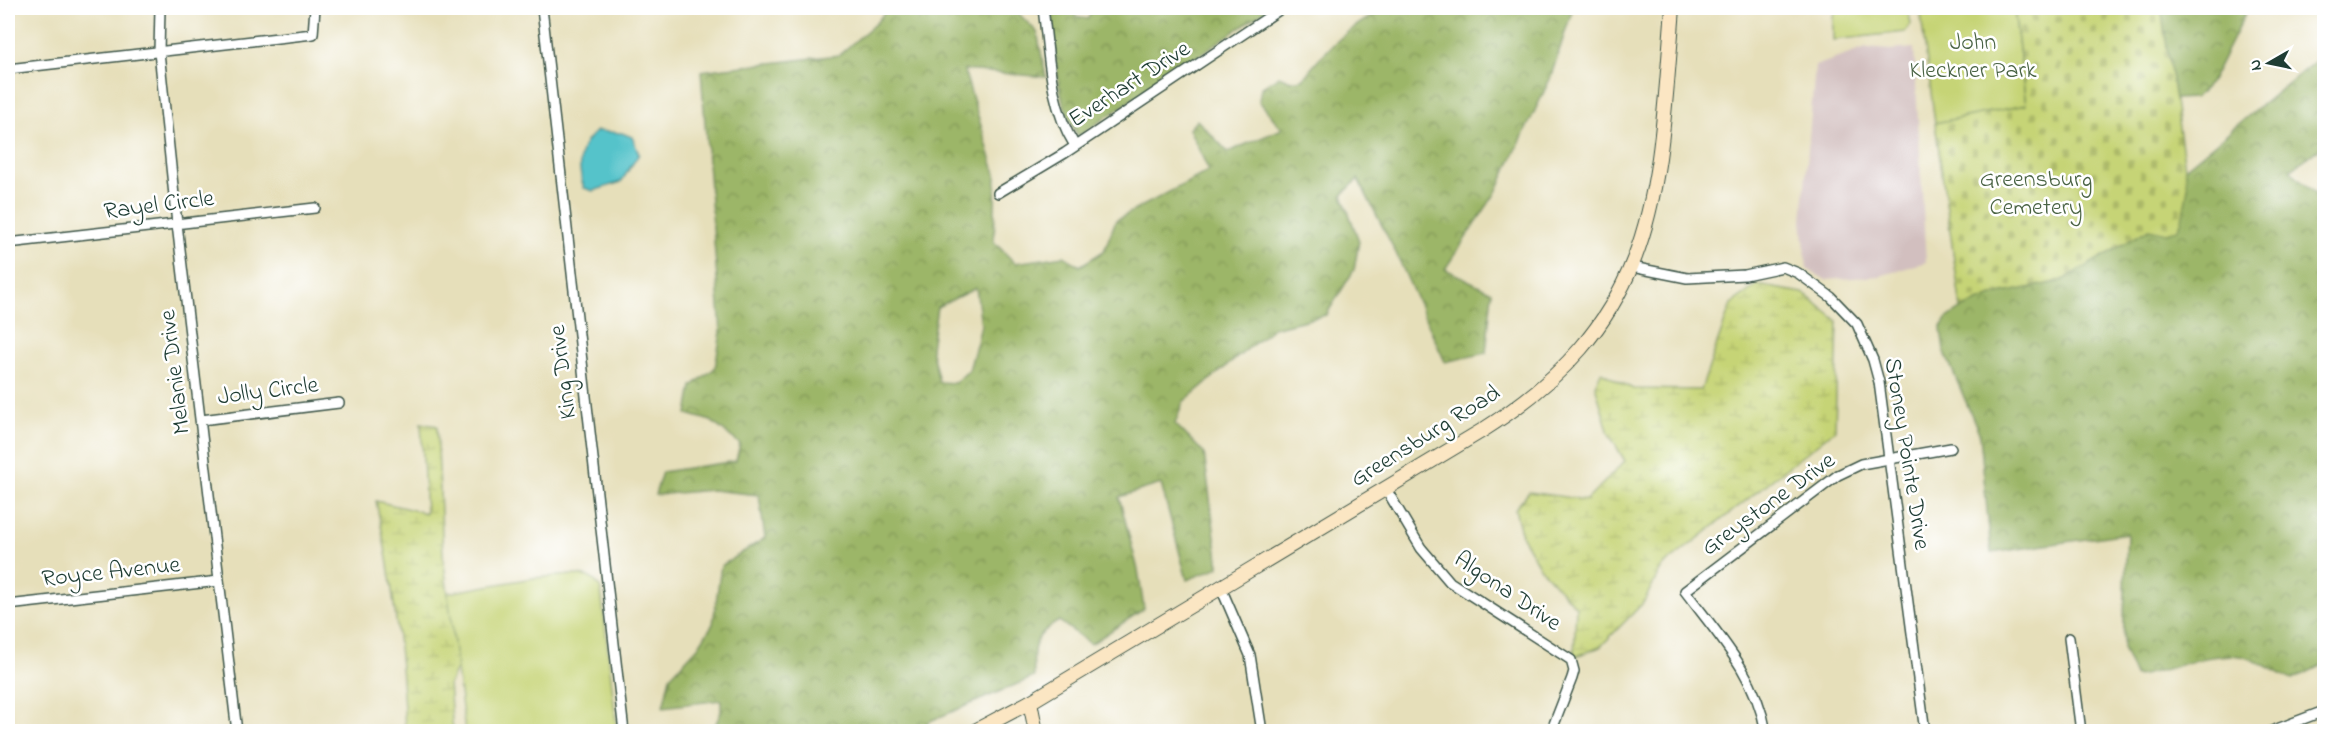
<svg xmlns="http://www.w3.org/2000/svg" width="2332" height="739" font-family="'Indie Flower',sans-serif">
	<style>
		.industrial { fill: #d2bfbf }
		.green { fill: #c6d476; stroke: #728855; stroke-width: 1.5 }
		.forest { fill: url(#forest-crowns); stroke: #5e7a4e; stroke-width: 1.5; fill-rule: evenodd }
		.wetland { fill: url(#wetland-marsh); stroke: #728855; stroke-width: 1.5 }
		.cemetery { fill: url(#cemetery-stones); stroke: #728855; stroke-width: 1.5 }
		.water { fill: #55c3ca; stroke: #3a807f; stroke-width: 1.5 }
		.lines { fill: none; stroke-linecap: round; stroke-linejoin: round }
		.street-casing { stroke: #3d5548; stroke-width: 12 }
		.secondary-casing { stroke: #3d5548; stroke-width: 16 }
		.street { stroke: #fff; stroke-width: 9 }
		.secondary { stroke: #fbe6c3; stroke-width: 14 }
		.labels { text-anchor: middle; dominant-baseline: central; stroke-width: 5; stroke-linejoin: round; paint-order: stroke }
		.park-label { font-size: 24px; fill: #496344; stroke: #fff }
		.street-label { font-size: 24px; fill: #1f3d34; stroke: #fff }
	</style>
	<defs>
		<pattern id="forest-crowns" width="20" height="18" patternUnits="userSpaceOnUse" patternTransform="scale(1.5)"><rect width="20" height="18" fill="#9cb667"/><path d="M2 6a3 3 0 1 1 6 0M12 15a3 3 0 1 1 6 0" fill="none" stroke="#7f9556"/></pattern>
		<pattern id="wetland-marsh" width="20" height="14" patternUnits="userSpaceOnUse" patternTransform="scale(1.5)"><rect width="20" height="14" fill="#c6d476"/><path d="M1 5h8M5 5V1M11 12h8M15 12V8" fill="none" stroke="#aab767"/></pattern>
		<pattern id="cemetery-stones" width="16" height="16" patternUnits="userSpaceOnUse" patternTransform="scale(1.5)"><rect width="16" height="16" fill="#c6d476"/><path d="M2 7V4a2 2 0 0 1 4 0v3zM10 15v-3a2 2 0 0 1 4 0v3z" fill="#aab767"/></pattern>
	</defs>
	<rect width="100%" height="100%" fill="#fff"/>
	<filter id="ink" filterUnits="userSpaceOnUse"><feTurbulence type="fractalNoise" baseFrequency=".0167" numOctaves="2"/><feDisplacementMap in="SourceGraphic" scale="12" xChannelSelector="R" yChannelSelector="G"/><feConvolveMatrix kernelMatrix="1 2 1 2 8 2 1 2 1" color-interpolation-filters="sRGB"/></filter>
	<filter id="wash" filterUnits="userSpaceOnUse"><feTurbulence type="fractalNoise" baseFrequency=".008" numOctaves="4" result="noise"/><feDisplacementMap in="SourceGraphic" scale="24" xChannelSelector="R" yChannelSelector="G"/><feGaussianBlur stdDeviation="1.35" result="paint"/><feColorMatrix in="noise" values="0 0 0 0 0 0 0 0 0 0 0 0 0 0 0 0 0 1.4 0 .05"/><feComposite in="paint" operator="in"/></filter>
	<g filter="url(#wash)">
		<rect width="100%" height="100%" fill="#e6dfba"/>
		<!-- industrial -->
		<path class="industrial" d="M 1866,48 L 1891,50 L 1914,48 L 1926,262 L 1880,276 L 1826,280 L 1807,269 L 1802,221 L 1815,66 Z"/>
		<!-- green -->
		<g class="green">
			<path d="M 1836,8 L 1908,8 L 1911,24 L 1905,32 L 1833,40 L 1833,17 Z"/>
			<path d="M 1920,8 L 2014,8 L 2026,105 L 1935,123 Z"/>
			<path d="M 572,575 C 586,575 595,577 601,590 L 617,731 L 465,731 L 447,593 L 533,578 Z"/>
		</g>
		<!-- forest -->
		<g class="forest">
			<path d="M 888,8 L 1013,8 L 1037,32 L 1046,77 L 964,70 L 996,175 L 994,242 L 1015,263 L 1064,256 L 1080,266 L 1104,251 L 1116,220 L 1209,171 L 1189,129 L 1197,120 L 1228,152 L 1282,129 L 1259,101 L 1261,88 L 1279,76 L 1291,81 L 1303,79 C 1327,47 1352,24 1388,8 L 1567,8 L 1572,11 L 1550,79 L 1495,194 L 1445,269 L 1492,292 L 1486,353 L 1445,362 L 1396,253 L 1358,179 L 1342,195 L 1359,241 L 1354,270 L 1326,315 L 1273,328 L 1183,402 L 1175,424 L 1204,453 L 1219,567 L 1187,580 L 1161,484 L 1119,497 L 1138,570 L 1144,609 L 1091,644 L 1059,621 C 1031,636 1033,648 1034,677 L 930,721 L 919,731 L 690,731 L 714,728 L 721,712 L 721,700 L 663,707 L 670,677 L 698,647 L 713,624 L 721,566 L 765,538 L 759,495 L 712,490 L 655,495 L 662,472 L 736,461 L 740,444 L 711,421 L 687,414 L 692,386 L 715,368 L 721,332 L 701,71 L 839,55 L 877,22 ZM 976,288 L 981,325 L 977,342 L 969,370 L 955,383 L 939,382 L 931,348 L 937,307 Z"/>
			<path d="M 1052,8 L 1073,8 L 1076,17 L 1088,19 L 1092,8 L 1269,8 L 1078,136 C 1054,99 1056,51 1052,8 Z"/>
			<path d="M 2161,8 L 2248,8 L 2210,83 L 2195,98 L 2175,99 Z"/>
			<path d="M 2324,54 L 2324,145 L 2290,170 L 2324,202 L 2324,664 L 2292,680 C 2277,673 2257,659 2241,656 C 2205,651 2171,672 2135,676 L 2123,648 L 2127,533 L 1991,553 L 1980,435 L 1944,350 L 1941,328 L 1946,319 L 1961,309 L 1994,295 L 2061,281 L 2149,229 L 2167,233 L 2188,188 L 2185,168 Z"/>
		</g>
		<!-- wetland -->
		<g class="wetland">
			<path d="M 1757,285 L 1803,293 L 1838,321 L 1835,430 L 1662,567 L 1643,603 L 1600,647 L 1574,657 L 1576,607 L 1541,569 L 1522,537 L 1515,509 L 1529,492 L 1587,500 L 1625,461 L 1609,434 L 1595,385 L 1601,372 L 1633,389 L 1701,390 L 1731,304 Z"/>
			<path d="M 421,423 L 437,426 L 443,555 L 457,667 L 449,684 L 453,731 L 405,731 C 402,651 393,581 376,501 L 426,513 Z"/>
		</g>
		<!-- cemetery -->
		<path class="cemetery" d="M 2014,8 L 2161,8 L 2188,188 L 2182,220 L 2177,230 L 2167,233 L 2149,229 L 2061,281 L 1994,295 L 1961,309 L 1935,123 L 2026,105 Z"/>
		<!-- water -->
		<path class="water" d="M 597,131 L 622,133 L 632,137 L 639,154 L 621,182 L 593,191 L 584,188 C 577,167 577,144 597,131 Z"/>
	</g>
	<g filter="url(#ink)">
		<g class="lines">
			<!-- street casing -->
			<g class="street-casing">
				<g id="street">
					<path d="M 160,8 L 159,52 L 177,224 L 237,732"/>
					<path d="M 542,8 L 624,732"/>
					<path d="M 1043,8 C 1049,53 1049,104 1074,144"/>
					<path d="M 8,69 L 313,34 L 315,8"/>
					<path d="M 998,193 L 1065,153 L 1282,8"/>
					<path d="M 8,243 L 315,208"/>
					<path d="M 1632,267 L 1687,278 L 1745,275 L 1783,267 L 1798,273 L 1831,297 L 1857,324 L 1873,360 L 1879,382 L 1925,732"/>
					<path d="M 201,420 L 339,403"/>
					<path d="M 1386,489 L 1421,548 L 1450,582 L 1571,660 L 1574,671 L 1572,678 L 1551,732"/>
					<path d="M 1221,588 L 1250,655 L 1262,732"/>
					<path d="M 8,605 L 219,581"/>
					<path d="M 2069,638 L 2081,732"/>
					<path d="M 1766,732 C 1756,675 1719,636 1685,591 L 1838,475 L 1861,464 L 1951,448"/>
					<path d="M 2269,732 L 2324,711"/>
				</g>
			</g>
			<!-- secondary casing -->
			<g class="secondary-casing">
				<g id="secondary">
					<path d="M 1030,702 L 1036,732"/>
					<path d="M 973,732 L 1030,702 L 1483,430 C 1659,319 1658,195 1673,8"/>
				</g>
			</g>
			<!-- street -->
			<use href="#street" class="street"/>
			<!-- secondary -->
			<use href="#secondary" class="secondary"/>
		</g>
	</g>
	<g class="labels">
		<!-- park labels -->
		<g class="park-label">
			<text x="1973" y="43">John<tspan x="1973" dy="28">Kleckner Park</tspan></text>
			<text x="2036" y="180">Greensburg<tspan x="2036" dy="28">Cemetery</tspan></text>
		</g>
		<!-- street labels -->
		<g class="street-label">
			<text transform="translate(1130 85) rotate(-33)">Everhart Drive</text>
			<text transform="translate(159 206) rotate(-7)">Rayel Circle</text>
			<text transform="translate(176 372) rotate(-97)">Melanie Drive</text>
			<text transform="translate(564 372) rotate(-97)">King Drive</text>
			<text transform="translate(268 392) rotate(-7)">Jolly Circle</text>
			<text transform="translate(1426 437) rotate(-32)">Greensburg Road</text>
			<text transform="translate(1906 454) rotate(81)">Stoney Pointe Drive</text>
			<text transform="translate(1769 505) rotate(-36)">Greystone Drive</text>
			<text transform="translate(111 573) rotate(-6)">Royce Avenue</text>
			<text transform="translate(1507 592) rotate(34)">Algona Drive</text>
		</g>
	</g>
	<!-- margin -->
	<rect width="2332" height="739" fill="none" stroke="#fff" stroke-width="30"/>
	<!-- north arrow -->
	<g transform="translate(2269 63) rotate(261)" stroke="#ffffff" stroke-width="4.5" paint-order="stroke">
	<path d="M0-4.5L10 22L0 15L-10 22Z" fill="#1f3d34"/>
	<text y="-9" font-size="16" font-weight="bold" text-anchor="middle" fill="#1f3d34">N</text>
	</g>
</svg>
